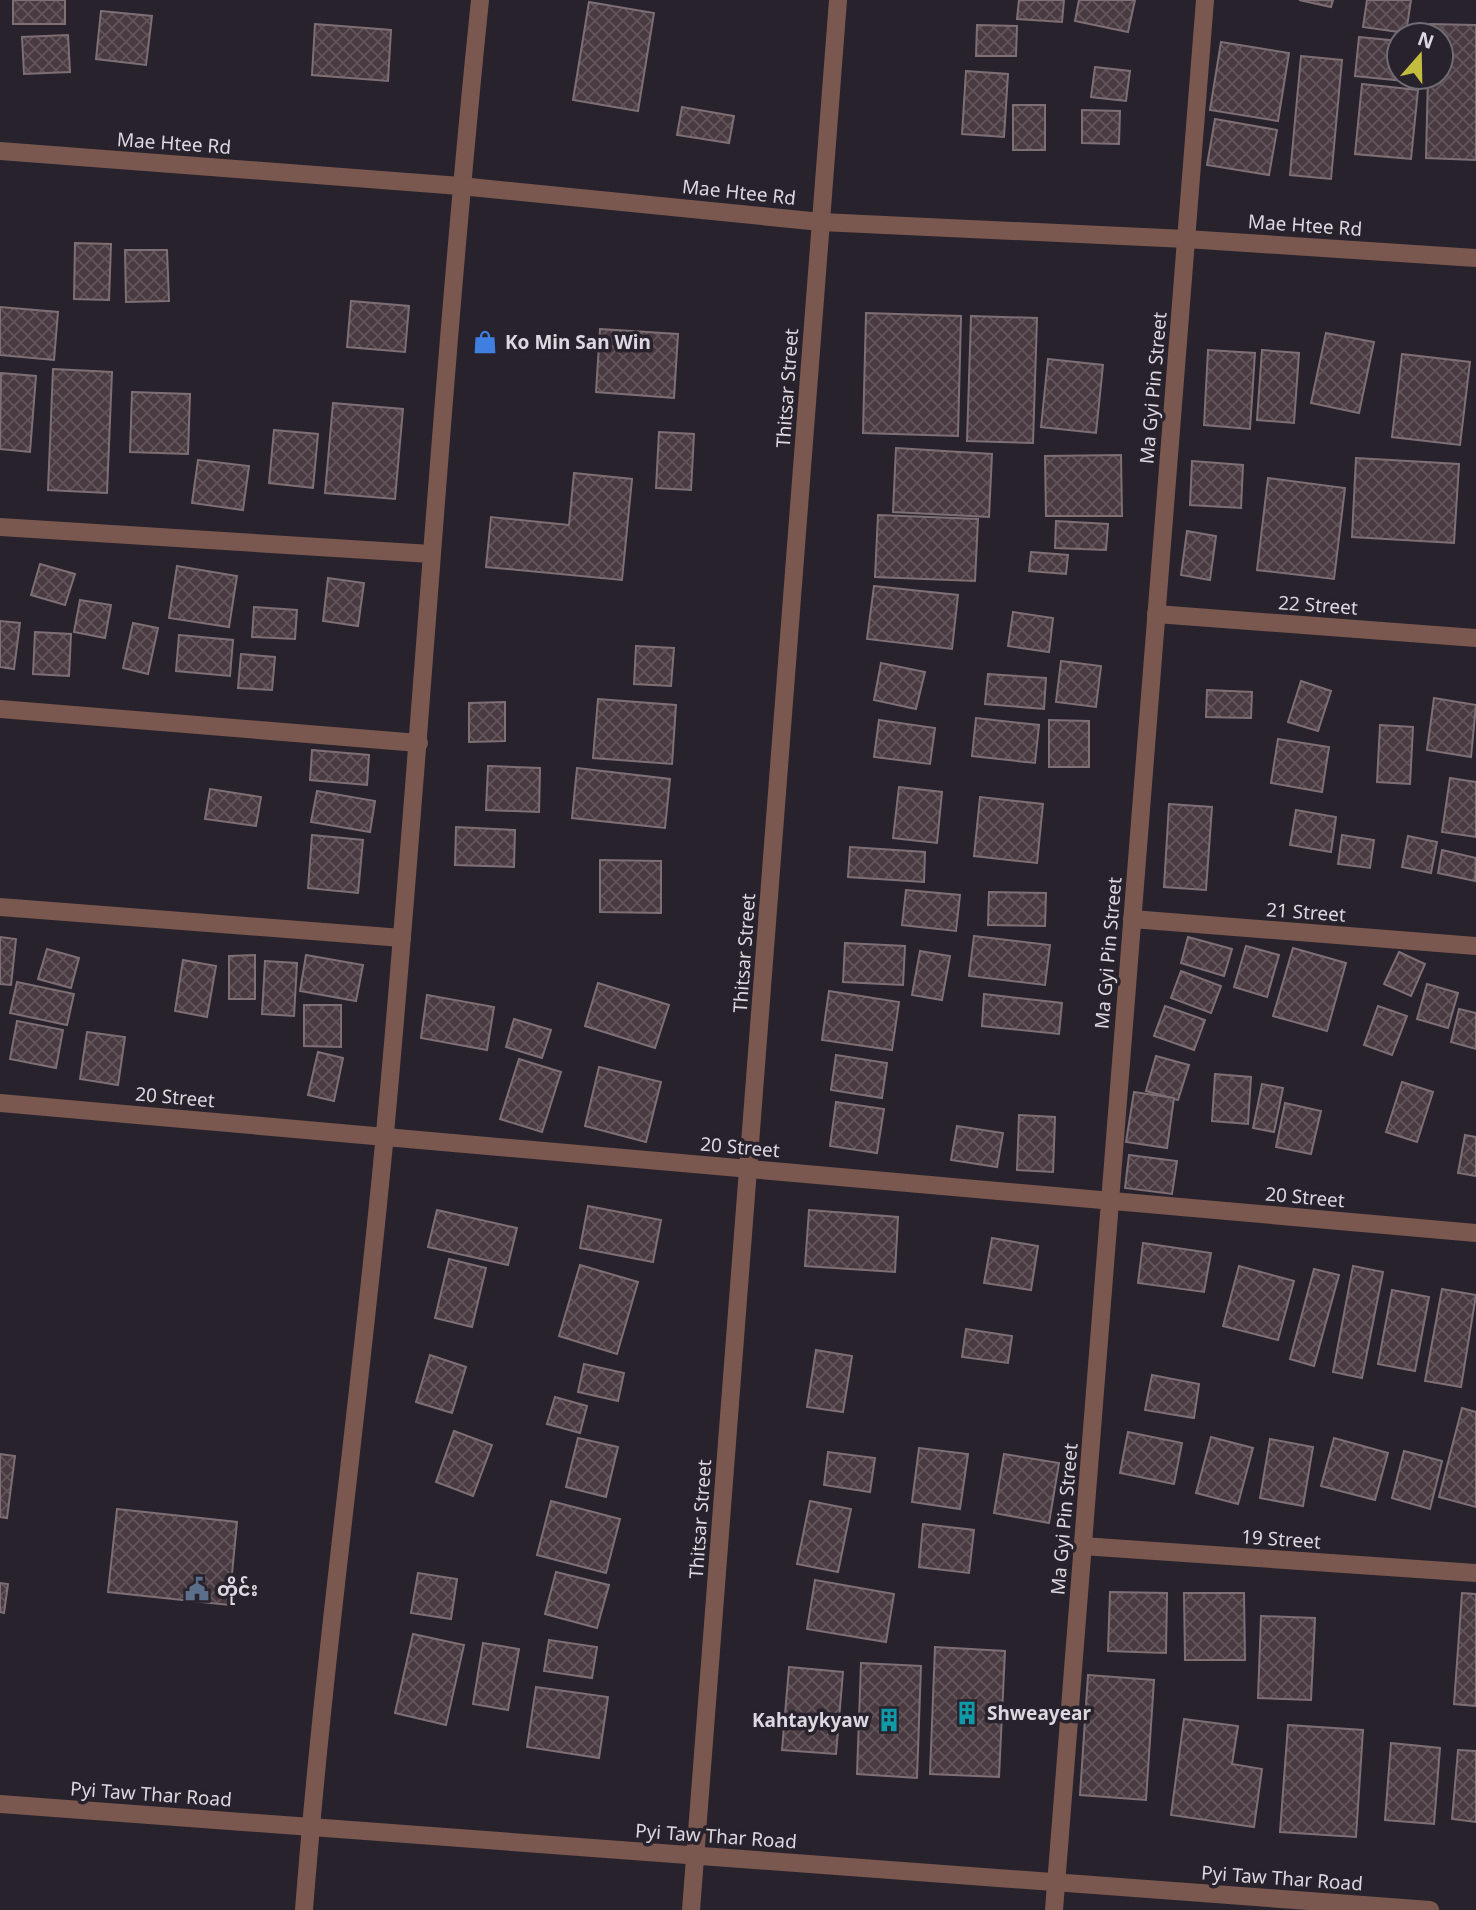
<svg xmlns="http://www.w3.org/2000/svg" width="1476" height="1910" font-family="'Noto Sans','Noto Sans Myanmar',sans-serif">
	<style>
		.building { fill: url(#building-cross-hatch); stroke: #7e6f75; stroke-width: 2 }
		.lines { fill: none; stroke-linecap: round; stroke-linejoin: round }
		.minor { stroke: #7b584f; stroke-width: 18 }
		.tertiary { stroke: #7b584f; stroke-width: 18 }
		.labels { text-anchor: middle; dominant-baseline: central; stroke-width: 7; stroke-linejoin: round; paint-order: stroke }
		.street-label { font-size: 19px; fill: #dcd8df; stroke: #28222d }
		.poi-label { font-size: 19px; font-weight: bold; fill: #dcd8df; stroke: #28222d; text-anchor: start }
	</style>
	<defs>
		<pattern id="building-cross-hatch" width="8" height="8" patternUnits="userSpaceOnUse" patternTransform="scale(1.75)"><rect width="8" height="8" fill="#483a40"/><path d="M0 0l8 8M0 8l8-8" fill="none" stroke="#62565b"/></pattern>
	</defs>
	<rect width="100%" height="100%" fill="#28222d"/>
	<!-- building -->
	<g class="building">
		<rect x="13" y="0" width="52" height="24"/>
		<path d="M 1019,0 L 1064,0 L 1062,22 L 1017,19 Z"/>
		<path d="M 1079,0 L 1135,0 L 1128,32 L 1075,21 Z"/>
		<path d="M 1299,0 L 1333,0 L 1331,7 Z"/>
		<path d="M 1367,0 L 1411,0 L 1406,33 L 1363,27 Z"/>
		<path d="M 589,2 L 654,13 L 638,111 L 573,100 Z"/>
		<path d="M 101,11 L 152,16 L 146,65 L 96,59 Z"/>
		<path d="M 315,24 L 391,30 L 388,81 L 312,75 Z"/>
		<path d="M 1430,24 L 1476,25 L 1476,160 L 1426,158 L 1428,77 L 1441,77 L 1441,35 L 1429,35 Z"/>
		<path d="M 977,25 L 1017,26 L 1016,56 L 976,56 Z"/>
		<path d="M 68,35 L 70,72 L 24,74 L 22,37 Z"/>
		<path d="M 1359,37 L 1399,41 L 1399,77 L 1415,77 L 1414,82 L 1355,76 Z"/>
		<path d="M 1221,42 L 1289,53 L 1278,121 L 1210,110 Z"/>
		<path d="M 1301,56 L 1342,60 L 1331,179 L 1290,175 Z"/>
		<path d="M 1095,67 L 1130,71 L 1126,101 L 1091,97 Z"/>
		<path d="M 966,71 L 1008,74 L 1004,137 L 962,134 Z"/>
		<path d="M 1362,84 L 1418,90 L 1411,159 L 1355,154 Z"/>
		<rect x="1013" y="105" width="32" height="45"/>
		<path d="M 682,107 L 734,116 L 729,143 L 677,135 Z"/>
		<path d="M 1082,110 L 1120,111 L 1119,144 L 1082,143 Z"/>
		<path d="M 1215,119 L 1277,130 L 1269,175 L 1207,165 Z"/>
		<path d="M 75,243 L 111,244 L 109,300 L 74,299 Z"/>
		<path d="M 125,250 L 167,250 L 169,301 L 126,302 Z"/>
		<path d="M 351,301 L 409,306 L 405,352 L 347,347 Z"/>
		<path d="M 0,307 L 58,312 L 54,360 L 0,355 Z"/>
		<path d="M 866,313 L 961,316 L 958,436 L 863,433 Z"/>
		<path d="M 971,316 L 1037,318 L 1033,443 L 967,441 Z"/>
		<path d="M 600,329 L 678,334 L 674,398 L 596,392 Z"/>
		<path d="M 1326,333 L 1374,342 L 1359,413 L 1311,403 Z"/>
		<path d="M 1208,350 L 1255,353 L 1250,429 L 1204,425 Z"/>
		<path d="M 1262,350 L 1299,353 L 1294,423 L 1257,420 Z"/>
		<path d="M 1402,354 L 1470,362 L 1460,445 L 1392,437 Z"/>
		<path d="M 1048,359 L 1103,365 L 1096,433 L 1041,427 Z"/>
		<path d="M 53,369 L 112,372 L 107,493 L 48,490 Z"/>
		<path d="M 1,373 L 36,376 L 30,452 L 0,449 Z"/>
		<path d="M 132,392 L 190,394 L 188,454 L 130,452 Z"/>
		<path d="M 333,403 L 403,409 L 395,499 L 325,493 Z"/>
		<path d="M 274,430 L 318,434 L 313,488 L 269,483 Z"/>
		<path d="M 659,432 L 694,434 L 691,490 L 656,488 Z"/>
		<path d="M 896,448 L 992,454 L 989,517 L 893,512 Z"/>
		<path d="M 1121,455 L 1122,516 L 1046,516 L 1045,456 Z"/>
		<path d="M 1356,458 L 1459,464 L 1454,543 L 1352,537 Z"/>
		<path d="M 198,460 L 249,466 L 243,510 L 192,503 Z"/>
		<path d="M 1192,461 L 1243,465 L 1241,508 L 1190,505 Z"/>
		<path d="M 574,473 L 632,479 L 622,580 L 486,567 L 491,517 L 569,525 Z"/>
		<path d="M 1268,478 L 1345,488 L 1334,579 L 1257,570 Z"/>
		<path d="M 878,515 L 978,519 L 975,581 L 875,577 Z"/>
		<path d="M 1056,521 L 1108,524 L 1106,550 L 1055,548 Z"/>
		<path d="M 1187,531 L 1216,536 L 1210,580 L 1181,575 Z"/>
		<path d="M 1031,552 L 1068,555 L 1066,574 L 1029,571 Z"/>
		<path d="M 40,564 L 75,574 L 65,605 L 31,595 Z"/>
		<path d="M 177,566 L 237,576 L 229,627 L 169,618 Z"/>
		<path d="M 328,578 L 364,583 L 358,626 L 323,621 Z"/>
		<path d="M 874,586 L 958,595 L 952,649 L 867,639 Z"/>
		<path d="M 80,600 L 111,605 L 105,638 L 74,632 Z"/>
		<path d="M 254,607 L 297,610 L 295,639 L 252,637 Z"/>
		<path d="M 1013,612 L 1053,618 L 1049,652 L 1008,646 Z"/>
		<path d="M 0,621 L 20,623 L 14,669 L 0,667 Z"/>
		<path d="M 133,623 L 158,628 L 148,674 L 123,668 Z"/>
		<path d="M 35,632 L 71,634 L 69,676 L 33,674 Z"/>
		<path d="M 179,635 L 233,640 L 230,676 L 176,671 Z"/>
		<path d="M 636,646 L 674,648 L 671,686 L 634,684 Z"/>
		<path d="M 241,654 L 275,657 L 272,690 L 238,688 Z"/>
		<path d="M 1061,661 L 1101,666 L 1096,707 L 1056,702 Z"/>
		<path d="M 881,663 L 925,672 L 916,709 L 874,700 Z"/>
		<path d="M 988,674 L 1046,678 L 1044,709 L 985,704 Z"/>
		<path d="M 1301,681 L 1331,691 L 1318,731 L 1288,722 Z"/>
		<path d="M 1207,690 L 1252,692 L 1251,718 L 1206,717 Z"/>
		<path d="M 1434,698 L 1476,705 L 1471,757 L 1427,750 Z"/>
		<path d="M 598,699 L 676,705 L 672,764 L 593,758 Z"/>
		<path d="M 505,702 L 505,741 L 469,742 L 469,703 Z"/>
		<path d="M 976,718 L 1039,725 L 1035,763 L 972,756 Z"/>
		<path d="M 879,720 L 935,728 L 930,764 L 874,757 Z"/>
		<path d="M 1049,720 L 1089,721 L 1089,767 L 1049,767 Z"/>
		<path d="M 1380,725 L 1413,727 L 1410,784 L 1377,782 Z"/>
		<path d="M 1278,739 L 1329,747 L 1322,792 L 1271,783 Z"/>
		<path d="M 312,750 L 369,755 L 367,785 L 310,780 Z"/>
		<path d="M 488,766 L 540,768 L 539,812 L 486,810 Z"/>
		<path d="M 577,768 L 670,779 L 665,828 L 572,818 Z"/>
		<path d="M 1450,778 L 1476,782 L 1476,837 L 1442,832 Z"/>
		<path d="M 899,787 L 942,792 L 937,843 L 893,838 Z"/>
		<path d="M 210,789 L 261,797 L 256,826 L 205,819 Z"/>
		<path d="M 317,791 L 375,801 L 370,832 L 311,822 Z"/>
		<path d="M 980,797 L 1043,804 L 1037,863 L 974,856 Z"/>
		<path d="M 1169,804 L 1212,807 L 1206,890 L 1164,887 Z"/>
		<path d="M 1296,810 L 1336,817 L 1331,852 L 1290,845 Z"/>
		<path d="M 456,827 L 515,830 L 514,867 L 455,865 Z"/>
		<path d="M 312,835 L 363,840 L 358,893 L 308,888 Z"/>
		<path d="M 1342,835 L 1374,840 L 1370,868 L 1338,864 Z"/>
		<path d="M 1408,836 L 1437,842 L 1431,873 L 1402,867 Z"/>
		<path d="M 850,847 L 925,852 L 924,882 L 848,877 Z"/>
		<path d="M 1442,850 L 1476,858 L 1475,881 L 1438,873 Z"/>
		<path d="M 600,860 L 661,861 L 661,913 L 600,912 Z"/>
		<path d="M 906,890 L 960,895 L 956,931 L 902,925 Z"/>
		<path d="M 989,892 L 1046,893 L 1045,926 L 988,925 Z"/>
		<path d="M 974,936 L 1050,945 L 1045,985 L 969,976 Z"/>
		<path d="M 0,937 L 16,939 L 11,985 L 0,984 Z"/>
		<path d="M 1188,937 L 1232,949 L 1224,976 L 1181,963 Z"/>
		<path d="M 845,943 L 905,946 L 903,985 L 843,982 Z"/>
		<path d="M 1246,946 L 1279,955 L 1267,997 L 1234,987 Z"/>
		<path d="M 1293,948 L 1346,963 L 1327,1031 L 1273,1016 Z"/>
		<path d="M 47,949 L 79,958 L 71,988 L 38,979 Z"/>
		<path d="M 920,951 L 950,956 L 942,1000 L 912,995 Z"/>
		<path d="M 1399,952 L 1425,964 L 1411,996 L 1384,984 Z"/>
		<path d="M 255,955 L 255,999 L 229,999 L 229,956 Z"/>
		<path d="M 306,955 L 363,965 L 356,1001 L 300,991 Z"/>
		<path d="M 183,960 L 216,966 L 207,1017 L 175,1011 Z"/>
		<path d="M 265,961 L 297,963 L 294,1016 L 262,1014 Z"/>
		<path d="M 1181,971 L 1221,986 L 1211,1013 L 1171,998 Z"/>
		<path d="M 17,982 L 74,994 L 67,1025 L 10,1013 Z"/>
		<path d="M 598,983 L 669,1005 L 655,1048 L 585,1026 Z"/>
		<path d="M 1427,984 L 1458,993 L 1448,1028 L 1417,1019 Z"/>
		<path d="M 829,991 L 899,1002 L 892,1050 L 822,1040 Z"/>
		<path d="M 984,994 L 1062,1003 L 1059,1034 L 982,1026 Z"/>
		<path d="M 427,995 L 494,1007 L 487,1050 L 421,1038 Z"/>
		<path d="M 304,1005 L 341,1005 L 341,1047 L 304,1046 Z"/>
		<path d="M 1165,1006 L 1205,1020 L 1194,1050 L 1154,1036 Z"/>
		<path d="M 1378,1006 L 1407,1016 L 1392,1055 L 1364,1045 Z"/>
		<path d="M 1459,1009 L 1476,1013 L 1476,1049 L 1451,1042 Z"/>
		<path d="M 514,1019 L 551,1030 L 542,1058 L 506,1047 Z"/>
		<path d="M 17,1021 L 63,1030 L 56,1068 L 10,1059 Z"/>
		<path d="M 87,1032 L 125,1037 L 118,1085 L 80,1079 Z"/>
		<path d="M 318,1052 L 343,1058 L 334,1101 L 308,1095 Z"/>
		<path d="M 836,1055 L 887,1063 L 882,1098 L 831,1090 Z"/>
		<path d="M 1156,1056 L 1189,1065 L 1178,1100 L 1146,1091 Z"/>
		<path d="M 519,1059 L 561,1072 L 542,1132 L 500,1119 Z"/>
		<path d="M 599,1067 L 661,1082 L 646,1142 L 585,1126 Z"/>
		<path d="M 1215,1074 L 1251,1077 L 1248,1124 L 1212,1121 Z"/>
		<path d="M 1402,1082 L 1433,1092 L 1417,1142 L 1386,1132 Z"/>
		<path d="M 1262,1084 L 1283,1088 L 1274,1132 L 1253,1128 Z"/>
		<path d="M 1134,1092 L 1174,1098 L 1167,1148 L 1126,1142 Z"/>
		<path d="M 836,1102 L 884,1109 L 877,1153 L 830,1146 Z"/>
		<path d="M 1285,1103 L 1321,1111 L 1311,1154 L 1276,1147 Z"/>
		<path d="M 1019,1115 L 1055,1117 L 1053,1172 L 1017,1170 Z"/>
		<path d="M 957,1126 L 1003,1133 L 997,1167 L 951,1160 Z"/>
		<path d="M 1465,1135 L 1476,1137 L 1476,1176 L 1458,1173 Z"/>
		<path d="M 1129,1155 L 1177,1161 L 1172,1194 L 1125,1188 Z"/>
		<path d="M 588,1206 L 661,1220 L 653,1262 L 580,1248 Z"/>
		<path d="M 437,1210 L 517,1228 L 508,1265 L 428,1247 Z"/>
		<path d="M 809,1210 L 898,1217 L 895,1272 L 805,1266 Z"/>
		<path d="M 992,1238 L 1038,1246 L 1031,1290 L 984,1283 Z"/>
		<path d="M 1143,1243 L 1211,1253 L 1204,1292 L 1138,1283 Z"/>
		<path d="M 449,1259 L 486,1268 L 472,1327 L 435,1318 Z"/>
		<path d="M 580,1265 L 638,1282 L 617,1354 L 559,1336 Z"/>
		<path d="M 1239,1266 L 1294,1281 L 1278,1340 L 1223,1326 Z"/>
		<path d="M 1353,1266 L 1383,1272 L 1362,1378 L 1333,1372 Z"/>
		<path d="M 1314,1269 L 1339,1275 L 1314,1366 L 1290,1359 Z"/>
		<path d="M 1442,1289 L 1476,1295 L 1461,1387 L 1425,1381 Z"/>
		<path d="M 1392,1290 L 1429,1297 L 1415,1371 L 1378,1364 Z"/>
		<path d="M 966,1329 L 1012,1336 L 1008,1363 L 962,1357 Z"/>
		<path d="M 816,1350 L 852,1356 L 843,1412 L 807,1407 Z"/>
		<path d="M 430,1355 L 466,1367 L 452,1413 L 416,1402 Z"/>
		<path d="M 584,1364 L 624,1373 L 618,1401 L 578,1392 Z"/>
		<path d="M 1152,1375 L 1199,1384 L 1194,1418 L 1145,1410 Z"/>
		<path d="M 555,1397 L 587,1406 L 580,1433 L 547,1424 Z"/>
		<path d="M 1462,1408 L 1476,1412 L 1476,1507 L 1439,1497 Z"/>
		<path d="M 454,1431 L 492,1445 L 473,1496 L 436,1482 Z"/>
		<path d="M 1128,1432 L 1182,1443 L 1174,1484 L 1120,1473 Z"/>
		<path d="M 1211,1437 L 1253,1448 L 1238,1504 L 1196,1493 Z"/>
		<path d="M 578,1438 L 618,1447 L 606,1497 L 566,1487 Z"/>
		<path d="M 1334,1438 L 1388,1453 L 1375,1500 L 1321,1486 Z"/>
		<path d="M 1270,1439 L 1313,1447 L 1303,1506 L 1260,1498 Z"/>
		<path d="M 919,1448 L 968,1454 L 960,1509 L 912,1502 Z"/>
		<path d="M 1404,1451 L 1442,1461 L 1430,1509 L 1392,1498 Z"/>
		<path d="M 828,1452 L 875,1458 L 870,1492 L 824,1485 Z"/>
		<path d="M 0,1454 L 15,1456 L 7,1518 L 0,1517 Z"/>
		<path d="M 1004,1454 L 1059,1463 L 1049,1523 L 994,1513 Z"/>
		<path d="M 551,1501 L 620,1519 L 606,1573 L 537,1555 Z"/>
		<path d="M 810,1501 L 851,1509 L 838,1572 L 797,1564 Z"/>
		<path d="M 117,1509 L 237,1522 L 229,1605 L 108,1592 Z"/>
		<path d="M 923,1524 L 974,1530 L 969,1573 L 919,1567 Z"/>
		<path d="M 556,1572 L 609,1585 L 597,1628 L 545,1614 Z"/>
		<path d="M 418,1573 L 457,1579 L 451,1619 L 411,1613 Z"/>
		<path d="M 815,1580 L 894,1594 L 886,1642 L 807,1629 Z"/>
		<path d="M 0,1583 L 8,1584 L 4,1613 L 0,1612 Z"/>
		<path d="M 1110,1592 L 1167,1593 L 1166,1653 L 1108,1651 Z"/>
		<path d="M 1184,1593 L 1244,1593 L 1245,1660 L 1185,1660 Z"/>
		<path d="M 1462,1593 L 1476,1594 L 1476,1706 L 1454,1704 Z"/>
		<path d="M 1261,1616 L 1315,1618 L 1311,1700 L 1258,1698 Z"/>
		<path d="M 413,1634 L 464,1645 L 446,1725 L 395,1713 Z"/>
		<path d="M 549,1640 L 597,1647 L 592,1678 L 544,1671 Z"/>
		<path d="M 483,1643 L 519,1649 L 508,1710 L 473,1704 Z"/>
		<path d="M 935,1647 L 1005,1651 L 999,1777 L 930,1774 Z"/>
		<path d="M 861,1663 L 921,1666 L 917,1778 L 857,1774 Z"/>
		<path d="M 789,1667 L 843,1672 L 836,1754 L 782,1750 Z"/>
		<path d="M 1088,1675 L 1154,1680 L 1146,1800 L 1080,1795 Z"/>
		<path d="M 536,1687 L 608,1697 L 599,1758 L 527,1747 Z"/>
		<path d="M 1184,1719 L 1238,1726 L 1232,1764 L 1262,1769 L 1254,1827 L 1171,1815 Z"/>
		<path d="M 1288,1725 L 1363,1730 L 1356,1837 L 1280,1832 Z"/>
		<path d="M 1391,1743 L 1440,1748 L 1434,1824 L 1385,1820 Z"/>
		<path d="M 1458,1750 L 1476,1751 L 1476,1822 L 1452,1819 Z"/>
	</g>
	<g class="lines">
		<!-- minor -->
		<g class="minor">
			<path d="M 0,527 L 431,554"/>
			<path d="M 1156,614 L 1476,638"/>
			<path d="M 0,709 L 419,743"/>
			<path d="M 0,907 L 402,938"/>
			<path d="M 1132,919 L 1476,946"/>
			<path d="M 0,1103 L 1476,1233"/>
			<path d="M 1082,1546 L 1476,1573"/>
			<path d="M 304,1910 C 324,1651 361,1393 385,1133 C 420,756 441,377 480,0"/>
			<path d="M 1054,1910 L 1205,0"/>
		</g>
		<!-- tertiary -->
		<g class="tertiary">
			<path d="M 0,151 L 460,186 L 821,222 L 1186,239 L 1476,258"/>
			<path d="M 0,1804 L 1430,1910"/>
			<path d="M 691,1910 L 838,0"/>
		</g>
	</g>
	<!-- icons -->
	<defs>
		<g id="shop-bare" transform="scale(1.89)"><path d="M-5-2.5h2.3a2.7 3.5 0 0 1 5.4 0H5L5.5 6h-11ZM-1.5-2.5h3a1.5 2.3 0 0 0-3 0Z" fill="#3f7fe0" stroke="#28222d" stroke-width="2.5" paint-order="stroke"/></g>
		<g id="civic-bare" transform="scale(1.89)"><path d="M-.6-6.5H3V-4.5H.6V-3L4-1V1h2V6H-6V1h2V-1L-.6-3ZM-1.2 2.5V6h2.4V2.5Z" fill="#5c6f8a" stroke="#28222d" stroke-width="2.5" paint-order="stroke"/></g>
		<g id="building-bare" transform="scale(1.89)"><path d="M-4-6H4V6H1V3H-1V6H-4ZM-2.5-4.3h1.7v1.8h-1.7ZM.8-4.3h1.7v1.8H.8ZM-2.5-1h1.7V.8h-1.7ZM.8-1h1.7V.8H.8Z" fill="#0f9aa8" stroke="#28222d" stroke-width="2.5" paint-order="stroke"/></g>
	</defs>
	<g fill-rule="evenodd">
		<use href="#shop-bare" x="485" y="342"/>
		<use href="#civic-bare" x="197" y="1589"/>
		<use href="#building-bare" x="967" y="1713"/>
		<use href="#building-bare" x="889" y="1720"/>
	</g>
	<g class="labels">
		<!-- street labels -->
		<g class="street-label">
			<text transform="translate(174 143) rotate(4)">Mae Htee Rd</text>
			<text transform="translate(739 192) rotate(6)">Mae Htee Rd</text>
			<text transform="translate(1305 225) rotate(4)">Mae Htee Rd</text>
			<text transform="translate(787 388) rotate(-86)">Thitsar Street</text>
			<text transform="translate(1153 388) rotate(-85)">Ma Gyi Pin Street</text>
			<text transform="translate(1318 605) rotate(4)">22 Street</text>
			<text transform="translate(1306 912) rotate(4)">21 Street</text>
			<text transform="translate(744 953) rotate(-86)">Thitsar Street</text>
			<text transform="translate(1108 953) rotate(-85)">Ma Gyi Pin Street</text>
			<text transform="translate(175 1097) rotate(5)">20 Street</text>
			<text transform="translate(740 1147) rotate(5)">20 Street</text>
			<text transform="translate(1305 1197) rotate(5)">20 Street</text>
			<text transform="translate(700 1519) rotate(-86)">Thitsar Street</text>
			<text transform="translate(1064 1519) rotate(-85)">Ma Gyi Pin Street</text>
			<text transform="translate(1281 1539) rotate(4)">19 Street</text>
			<text transform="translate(151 1794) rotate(4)">Pyi Taw Thar Road</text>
			<text transform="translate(716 1836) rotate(4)">Pyi Taw Thar Road</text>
			<text transform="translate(1282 1878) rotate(4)">Pyi Taw Thar Road</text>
		</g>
		<!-- poi labels -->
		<g class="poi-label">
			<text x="505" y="342">Ko Min San Win</text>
			<text x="217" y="1589">တိုင်း</text>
			<text x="987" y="1713">Shweayear</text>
			<text x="869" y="1720" text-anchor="end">Kahtaykyaw</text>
		</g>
	</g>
	<!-- north arrow -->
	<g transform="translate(1420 56) rotate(20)"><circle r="33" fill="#28222d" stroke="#706b74" stroke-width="2"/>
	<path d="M0-5L12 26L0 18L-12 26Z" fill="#c3bd3e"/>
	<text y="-10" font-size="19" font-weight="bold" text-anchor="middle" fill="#dcd8df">N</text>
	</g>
</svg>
